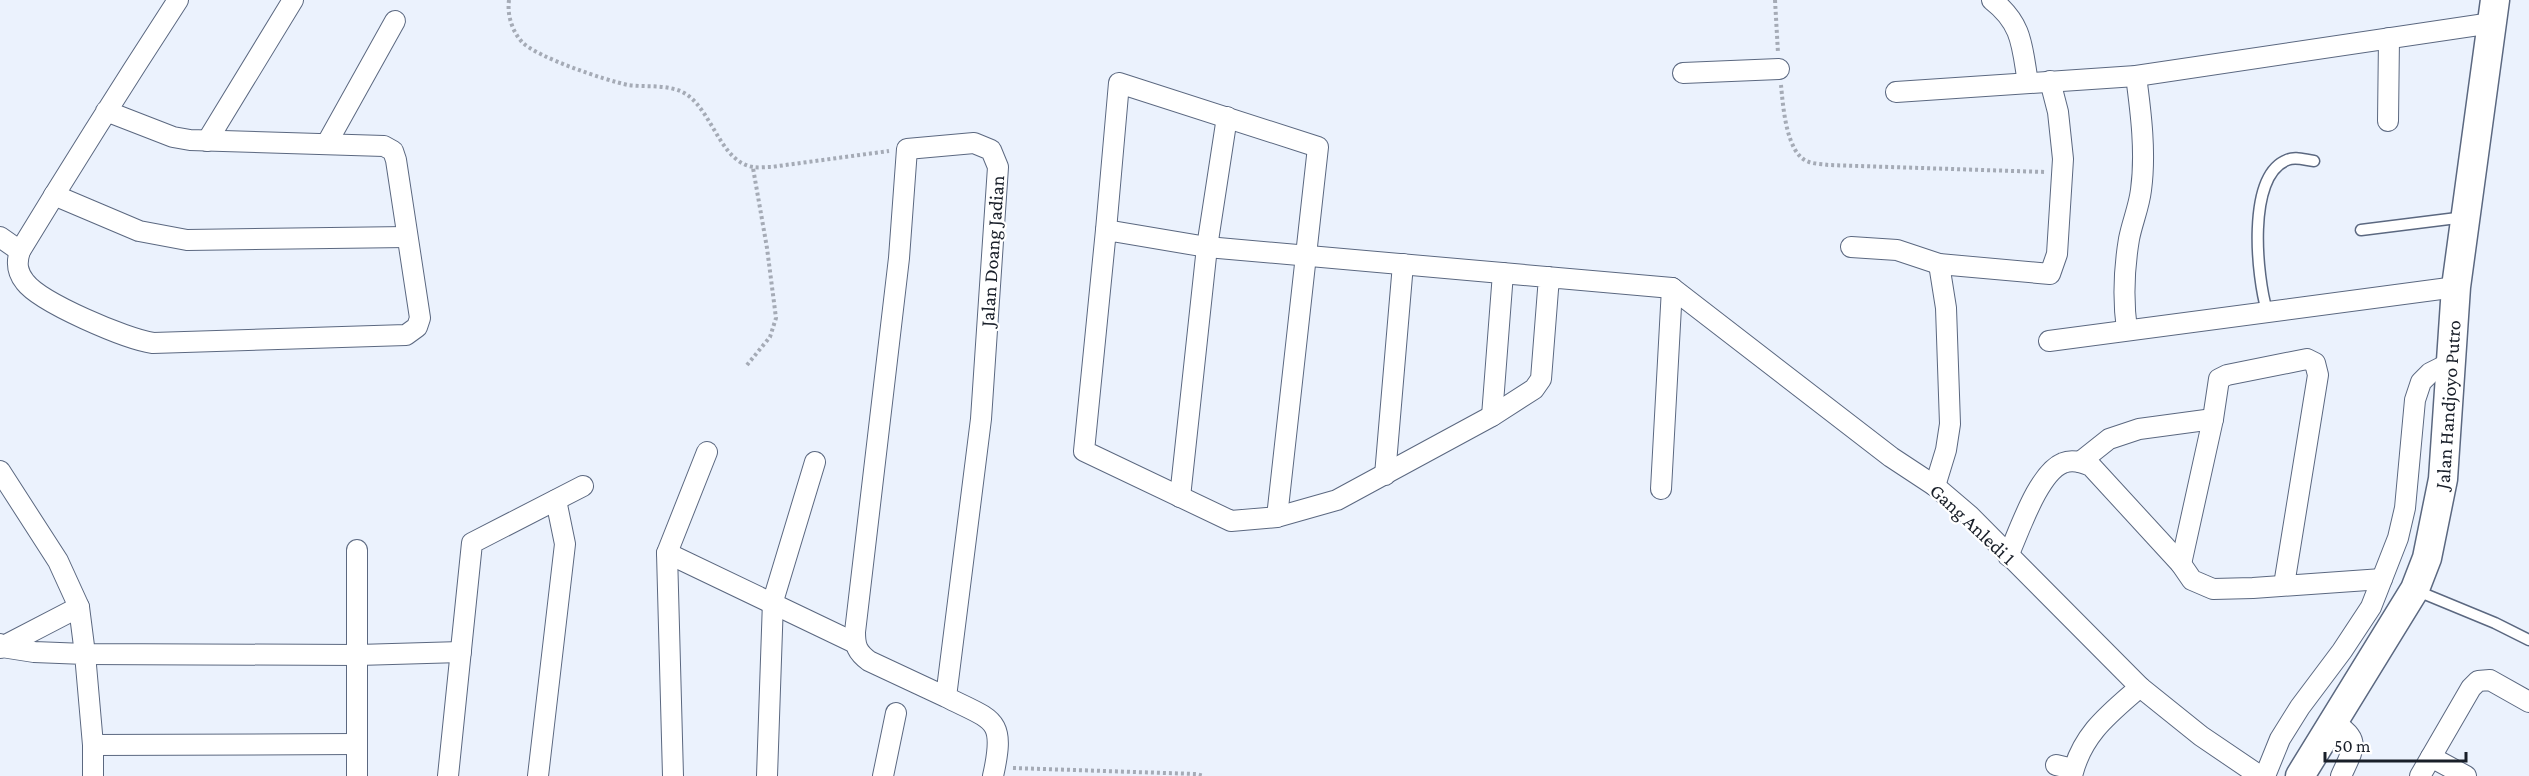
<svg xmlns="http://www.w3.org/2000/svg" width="2529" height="776" font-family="'Crimson Pro',serif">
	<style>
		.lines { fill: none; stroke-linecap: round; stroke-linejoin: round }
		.lane-casing { stroke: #5b6880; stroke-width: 13 }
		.street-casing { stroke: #5b6880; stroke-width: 22 }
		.secondary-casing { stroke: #5b6880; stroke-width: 31 }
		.path { stroke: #a5abb6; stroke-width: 4; stroke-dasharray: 3 3; stroke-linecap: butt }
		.lane { stroke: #fff; stroke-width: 10 }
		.street { stroke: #fff; stroke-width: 20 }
		.secondary { stroke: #fff; stroke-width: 28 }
		.labels { text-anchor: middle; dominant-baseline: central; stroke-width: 4.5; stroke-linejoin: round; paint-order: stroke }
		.street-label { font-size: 20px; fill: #191f29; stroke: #fff }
	</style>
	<rect width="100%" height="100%" fill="#ebf2fd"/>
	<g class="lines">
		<!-- lane casing -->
		<g class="lane-casing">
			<g id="lane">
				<path d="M 2361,230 L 2465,217"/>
				<path d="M 2267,311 C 2257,278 2246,176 2287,160 C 2295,156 2305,160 2314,161"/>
				<path d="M 2415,590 L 2495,623 L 2529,640"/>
			</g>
		</g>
		<!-- street casing -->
		<g class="street-casing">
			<g id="street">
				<path d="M 1992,0 C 2023,24 2022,47 2028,83"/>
				<path d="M 1683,73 L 1779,69"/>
				<path d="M 1896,92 L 2136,76 L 2492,23"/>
				<path d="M 106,111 L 173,137 L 190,140 L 384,146 L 393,151 L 396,160 L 420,318 L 417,327 L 406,335 L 153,343 C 126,339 41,303 25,282 C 17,272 16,263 20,251 C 71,167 124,83 178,0"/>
				<path d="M 2388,121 L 2389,38"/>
				<path d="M 207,141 L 293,0"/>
				<path d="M 327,143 L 395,21"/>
				<path d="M 54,195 L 139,231 L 187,240 L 407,237"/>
				<path d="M 1106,230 L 1119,83 L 1318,147 L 1277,517"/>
				<path d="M 0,237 L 20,251"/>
				<path d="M 1851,247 L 1897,250 L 1939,264 L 2050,274 L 2057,254 L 2063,159 L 2058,112 L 2050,81"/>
				<path d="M 1549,277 L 1541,379 L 1534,389 L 1492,416 L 1337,500 L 1277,517 L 1231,521 L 1084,451 L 1106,230 L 1207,247 L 1672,288"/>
				<path d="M 1672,288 L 1891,457 L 1935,486 L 1969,515 L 2140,687 L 2201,736 L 2260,776"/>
				<path d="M 2127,330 C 2123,301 2124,269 2129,239 C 2132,223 2139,207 2141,190 C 2146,153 2141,113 2136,76"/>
				<path d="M 2049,341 L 2456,287"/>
				<path d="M 1492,416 L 1503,273"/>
				<path d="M 2080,462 L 2109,439 L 2139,429 L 2213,419"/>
				<path d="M 0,471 L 58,561 L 79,607 L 85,654 L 358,655 L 461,652"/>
				<path d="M 1385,475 L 1403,264"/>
				<path d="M 1935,486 L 1946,450 L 1950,424 L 1946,308 L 1939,264"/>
				<path d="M 1661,489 L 1672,288"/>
				<path d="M 1180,497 L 1207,247 L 1227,117"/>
				<path d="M 667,553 L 855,643"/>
				<path d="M 2008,556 C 2019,532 2038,473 2063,463 C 2072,459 2082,462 2091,466 L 2181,564 L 2192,580 L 2213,589 L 2253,588 L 2382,579"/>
				<path d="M 2181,564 L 2213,419 L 2219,379 L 2227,375 L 2307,359 L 2315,363 L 2318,375 L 2284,585"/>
				<path d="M 0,644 L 2,647 L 34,652 L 85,654 L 93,745 L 93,776"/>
				<path d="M 0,648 L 79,607"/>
				<path d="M 946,697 L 869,661 C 857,652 855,646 855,632 L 899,258 L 907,149 L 974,143 L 991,150 L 998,167 L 981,419 L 946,697 C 994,721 1006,718 993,776"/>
				<path d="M 2332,722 C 2363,739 2353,749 2341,776"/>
				<path d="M 93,745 L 357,744"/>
				<path d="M 2431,757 L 2466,776"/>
				<path d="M 2056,765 L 2073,769"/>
				<path d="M 357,776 L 357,550"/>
				<path d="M 448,776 L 472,543 L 583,486"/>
				<path d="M 538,776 L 565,544 L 556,500"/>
				<path d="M 673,776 L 667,553 L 707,452"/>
				<path d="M 767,776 L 773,601 L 815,462"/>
				<path d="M 883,776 L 896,713"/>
				<path d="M 2072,776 C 2082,734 2109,714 2140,687"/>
				<path d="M 2265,776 L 2280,739 L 2300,707 L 2342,651 L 2371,607 L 2398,538 L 2405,508 L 2415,400 L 2421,382 L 2430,373 L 2452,362"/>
				<path d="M 2420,776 L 2471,688 L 2478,681 L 2490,680 L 2529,702"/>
			</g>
		</g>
		<!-- secondary casing -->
		<g class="secondary-casing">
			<g id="secondary">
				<path id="s1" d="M 2300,776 L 2415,589 L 2427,558 L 2443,479 L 2456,287 L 2495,0"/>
			</g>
		</g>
		<!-- path -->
		<g class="path">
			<path d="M 509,0 C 507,15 512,31 522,42 C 538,58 605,80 628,85 C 643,87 659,85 674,89 C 711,97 716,161 753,167 C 758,168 765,167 771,167 L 889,151"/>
			<path d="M 1775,0 L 1778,53"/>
			<path d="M 1781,85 C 1783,105 1786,155 1809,162 C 1815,164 1822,164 1828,165 L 2045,172"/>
			<path d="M 747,365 L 770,337 L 776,318 L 767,248 L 753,168"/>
			<path d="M 1013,768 L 1196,774 L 1204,776"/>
		</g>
		<!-- lane -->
		<use href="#lane" class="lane"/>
		<!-- street -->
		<use href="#street" class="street"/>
		<!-- secondary -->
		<use href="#secondary" class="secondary"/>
	</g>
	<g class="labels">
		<!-- street labels -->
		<g class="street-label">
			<text transform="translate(992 251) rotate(-86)">Jalan Doang Jadian</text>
			<text stroke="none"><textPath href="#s1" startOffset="408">Jalan Handjoyo Putro</textPath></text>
			<text transform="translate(1973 524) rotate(43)">Gang Anledi 1</text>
		</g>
	</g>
	<!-- scale -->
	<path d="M2325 752v9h141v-9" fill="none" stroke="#191f29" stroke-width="3"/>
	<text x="2334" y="752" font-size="18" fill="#191f29" stroke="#ffffff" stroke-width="4.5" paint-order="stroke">50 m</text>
</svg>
